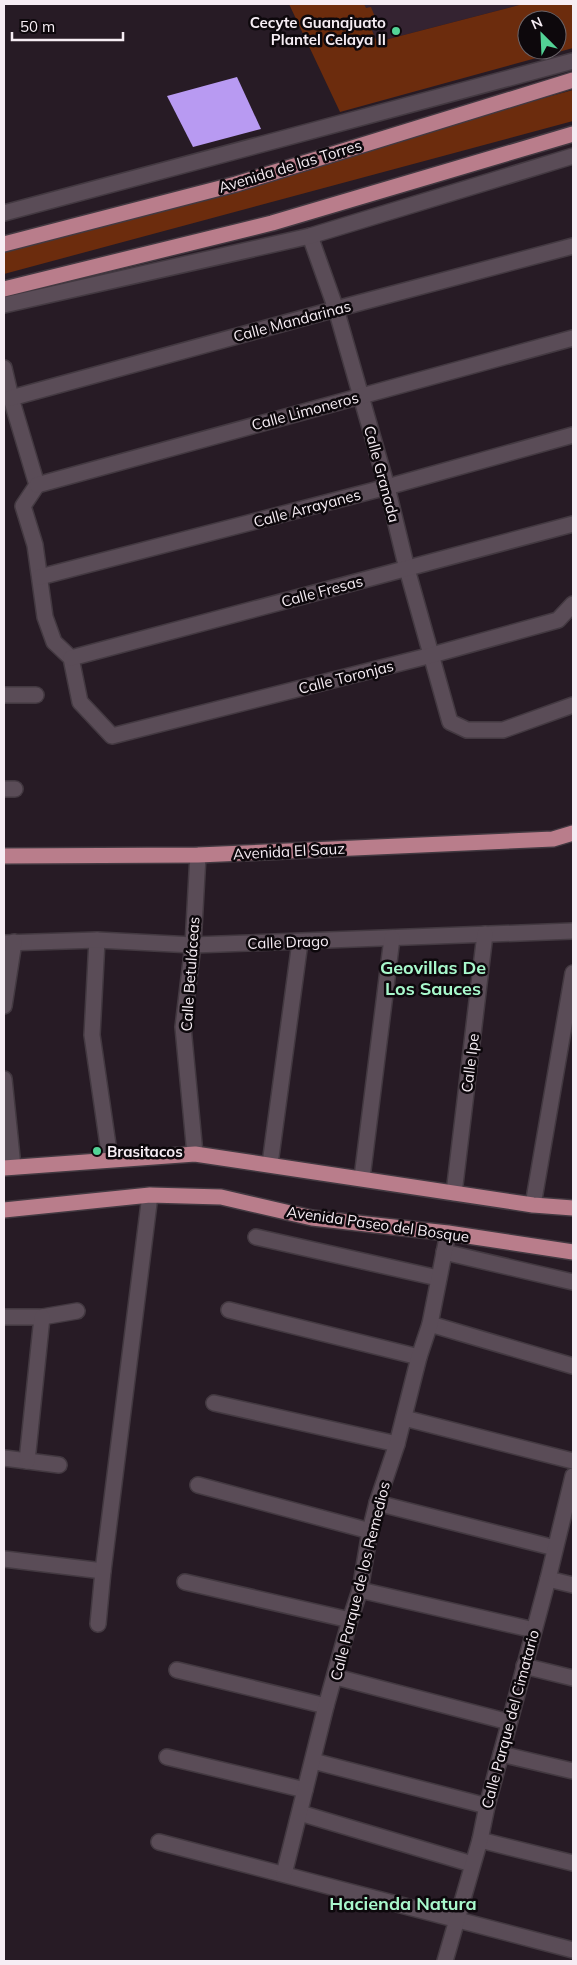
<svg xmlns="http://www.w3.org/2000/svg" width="577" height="1965" font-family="Mulish,sans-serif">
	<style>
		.built { fill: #342331 }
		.green { fill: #6c2c0d; fill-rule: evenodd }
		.building { fill: #b89af2 }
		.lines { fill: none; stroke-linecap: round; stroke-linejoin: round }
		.minor-casing { stroke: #433941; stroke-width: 18 }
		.major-casing { stroke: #433941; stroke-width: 18 }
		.minor { stroke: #5a4c57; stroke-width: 15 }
		.major { stroke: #b97d8b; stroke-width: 15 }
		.poi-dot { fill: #53d396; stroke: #0d080c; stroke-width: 2 }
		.labels { text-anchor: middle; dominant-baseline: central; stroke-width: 5; stroke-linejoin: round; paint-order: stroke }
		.poi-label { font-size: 15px; font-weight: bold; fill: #f6edf4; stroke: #0d080c; text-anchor: end }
		.street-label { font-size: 15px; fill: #f6edf4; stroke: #0d080c }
		.quarter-label { font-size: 18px; font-weight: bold; fill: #a8f8cc; stroke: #0d080c }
	</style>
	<rect width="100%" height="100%" fill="#271b25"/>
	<!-- built -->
	<path class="built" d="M 364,4 L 523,4 L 377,42 L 368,20 L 375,16 L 365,8 Z"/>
	<!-- green -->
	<g class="green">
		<path d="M 289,4 L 364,4 L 366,8 L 371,7 L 375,17 L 368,21 L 377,42 L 523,4 L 573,4 L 573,48 L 340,112 ZM 527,20 L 557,20 L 557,50 L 527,50 Z"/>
		<path d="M 573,90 L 573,121 L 4,274 L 4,246 Z"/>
	</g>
	<!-- building -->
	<path class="building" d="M 237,77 L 261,129 L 193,147 L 167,96 Z"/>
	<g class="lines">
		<!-- minor casing -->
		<g class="minor-casing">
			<g id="minor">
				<path d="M 4,213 L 573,61"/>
				<path d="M 310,236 L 336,309 L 387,487 L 407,569 L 450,722 L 467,730 L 503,730 L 573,705"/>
				<path d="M 4,305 L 310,236 L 573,156"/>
				<path d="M 4,368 L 11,398 L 37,485 L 23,506 L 35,545 L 45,617 L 54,642 L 71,658 L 80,702 L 112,736 L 432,655 L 558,620 L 573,604"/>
				<path d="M 11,398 L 336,309 L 573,246"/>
				<path d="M 37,485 L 573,338"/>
				<path d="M 40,577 L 387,487 L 573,435"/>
				<path d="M 71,658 L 573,524"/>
				<path d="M 4,695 L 36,695"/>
				<path d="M 4,789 L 15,789"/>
				<path d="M 97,940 L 92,1035 L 110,1159"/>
				<path d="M 4,943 L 97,940 L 193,945 L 573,931"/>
				<path d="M 4,1006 L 14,942"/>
				<path d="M 4,1079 L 13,1167"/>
				<path d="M 195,1154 L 183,1027 L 193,945 L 198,855"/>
				<path d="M 270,1164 L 300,942"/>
				<path d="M 362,1178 L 392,938"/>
				<path d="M 454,1193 L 485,934"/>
				<path d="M 533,1205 L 573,973"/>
				<path d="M 256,1237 L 438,1278"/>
				<path d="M 444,1252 L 573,1282"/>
				<path d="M 229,1310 L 419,1357"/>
				<path d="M 4,1317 L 42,1317 L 77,1311"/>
				<path d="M 430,1324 L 573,1366"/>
				<path d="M 214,1403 L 397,1444"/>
				<path d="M 404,1418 L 573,1461"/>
				<path d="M 4,1458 L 59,1465"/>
				<path d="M 27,1461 L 42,1317"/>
				<path d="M 198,1485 L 370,1531"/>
				<path d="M 377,1503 L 555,1548"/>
				<path d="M 4,1559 L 103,1571"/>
				<path d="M 548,1579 L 573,1585"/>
				<path d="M 185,1582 L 350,1620"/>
				<path d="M 360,1590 L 534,1630"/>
				<path d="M 98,1624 L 103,1571 L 150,1195"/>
				<path d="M 524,1666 L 573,1678"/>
				<path d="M 177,1670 L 326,1706"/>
				<path d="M 336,1677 L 509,1722"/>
				<path d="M 501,1754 L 573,1771"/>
				<path d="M 167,1757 L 305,1790"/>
				<path d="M 313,1761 L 487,1806"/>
				<path d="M 300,1813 L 472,1864"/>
				<path d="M 480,1840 L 573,1863"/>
				<path d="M 159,1842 L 573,1950"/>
				<path d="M 284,1874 L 326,1706 L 350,1620 L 360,1590 L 370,1531 L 377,1503 L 397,1444 L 419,1357 L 430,1324 L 448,1233"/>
				<path d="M 445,1961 L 480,1840 L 487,1806 L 548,1579 L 573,1476"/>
			</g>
		</g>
		<!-- major casing -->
		<g class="major-casing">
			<g id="major">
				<path d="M 4,244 L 236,184 L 573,80"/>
				<path d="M 4,289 L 272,223 L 573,134"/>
				<path d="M 4,856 L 198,855 L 553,839 L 573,833"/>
				<path d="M 4,1168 L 195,1154 L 533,1205 L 573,1208"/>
				<path d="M 4,1210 L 150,1195 L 221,1197 L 312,1218 L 448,1233 L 573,1252"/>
			</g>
		</g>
		<!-- minor -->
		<use href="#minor" class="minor"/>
		<!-- major -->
		<use href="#major" class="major"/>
	</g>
	<!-- markers -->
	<g class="poi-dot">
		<circle cx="396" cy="31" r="5"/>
		<circle cx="97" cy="1151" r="5"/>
	</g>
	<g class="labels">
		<!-- poi labels -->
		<g class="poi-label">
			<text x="386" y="22">Cecyte Guanajuato<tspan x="386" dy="17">Plantel Celaya II</tspan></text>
			<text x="107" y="1151" text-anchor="start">Brasitacos</text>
		</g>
		<!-- street labels -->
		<g class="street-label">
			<text transform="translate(290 166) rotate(-17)">Avenida de las Torres</text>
			<text transform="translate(292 321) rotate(-15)">Calle Mandarinas</text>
			<text transform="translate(305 411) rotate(-15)">Calle Limoneros</text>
			<text transform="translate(382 474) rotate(75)">Calle Granada</text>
			<text transform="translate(307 508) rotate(-15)">Calle Arrayanes</text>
			<text transform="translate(322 591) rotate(-15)">Calle Fresas</text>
			<text transform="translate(346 677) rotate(-14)">Calle Toronjas</text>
			<text transform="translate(289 851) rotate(-3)">Avenida El Sauz</text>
			<text transform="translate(288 942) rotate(-2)">Calle Drago</text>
			<text transform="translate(190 974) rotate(-86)">Calle Betuláceas</text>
			<text transform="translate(470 1063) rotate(-83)">Calle Ipe</text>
			<text transform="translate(378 1224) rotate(8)">Avenida Paseo del Bosque</text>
			<text transform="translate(360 1581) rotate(-76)">Calle Parque de los Remedios</text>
			<text transform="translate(510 1719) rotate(-75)">Calle Parque del Cimatario</text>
		</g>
		<!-- quarter labels -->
		<g class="quarter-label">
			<text x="433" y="967">Geovillas De<tspan x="433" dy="21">Los Sauces</tspan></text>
			<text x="403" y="1903">Hacienda Natura</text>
		</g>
	</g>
	<!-- border -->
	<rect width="577" height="1965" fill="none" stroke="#f6edf4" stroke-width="10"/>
	<!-- north arrow -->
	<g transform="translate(542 35) rotate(336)"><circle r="24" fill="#0d080c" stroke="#6a6469"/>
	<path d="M0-4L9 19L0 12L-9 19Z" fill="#53d396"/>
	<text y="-8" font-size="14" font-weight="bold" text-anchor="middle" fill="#f6edf4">N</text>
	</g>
	<!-- scale -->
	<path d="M12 32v8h111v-8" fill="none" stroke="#f6edf4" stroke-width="2.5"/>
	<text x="20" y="32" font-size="15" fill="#f6edf4" stroke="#0d080c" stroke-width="4" paint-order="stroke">50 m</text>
</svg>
